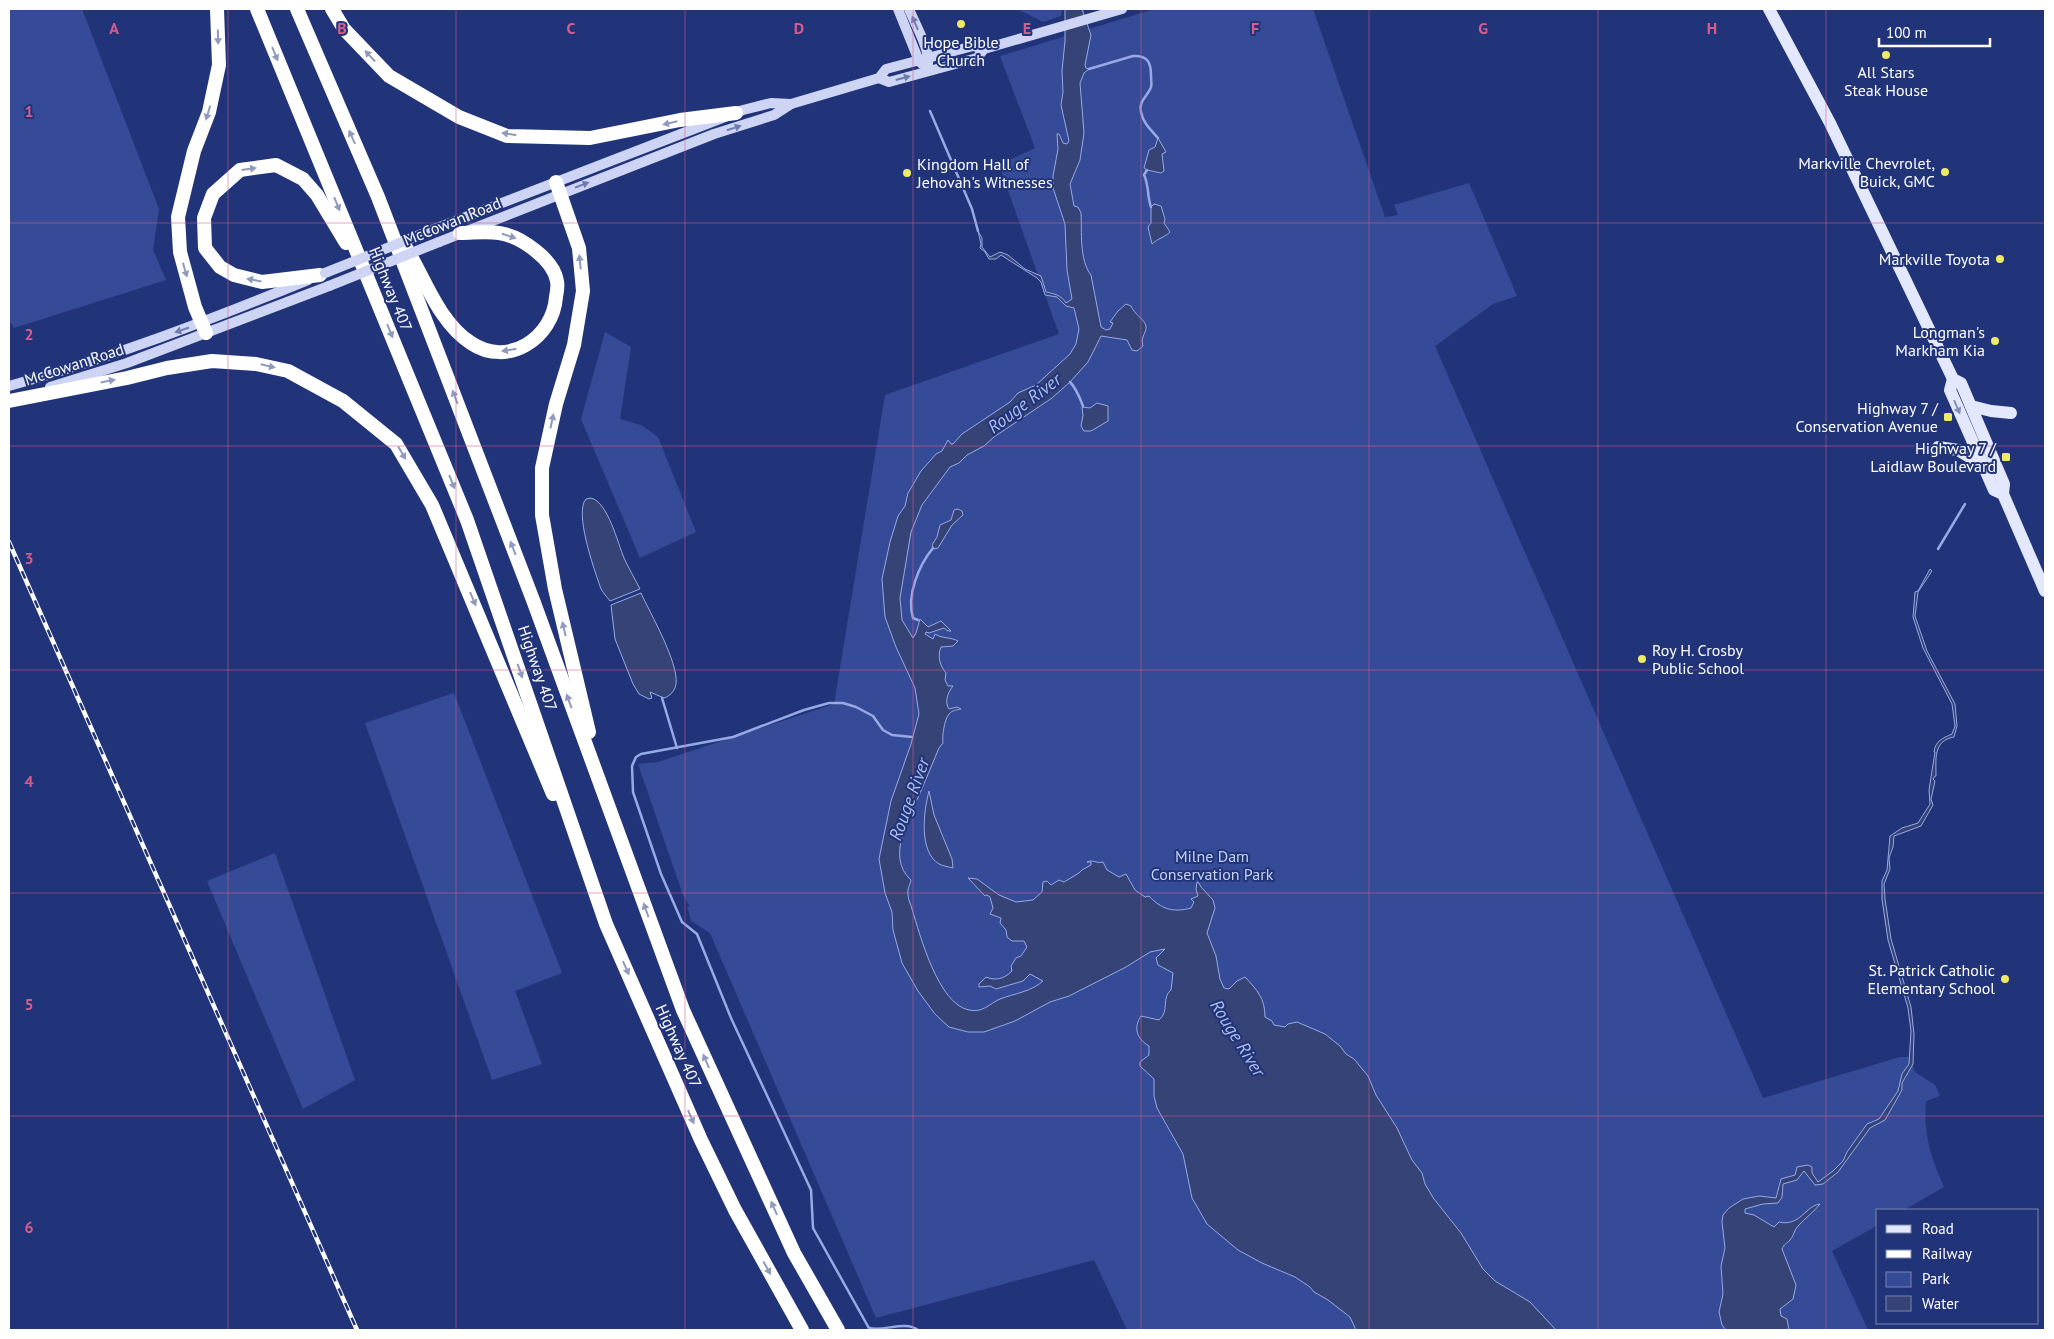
<svg xmlns="http://www.w3.org/2000/svg" width="2054" height="1339" font-family="'PT Sans',sans-serif">
	<style>
		.green { fill: #364b97 }
		.water { fill: #354376; stroke: #98aae5 }
		.lines { fill: none; stroke-linecap: round; stroke-linejoin: round }
		.stream { stroke: #98aae5; stroke-width: 2.5 }
		.secondary { stroke: #ced5f4; stroke-width: 10 }
		.primary { stroke: #e4e8fc; stroke-width: 12 }
		.highway { stroke: #fff; stroke-width: 14 }
		.rail-casing { stroke: #fff; stroke-width: 4.5 }
		.rail { stroke: #223479; stroke-width: 2.5; stroke-dasharray: 8; stroke-linecap: butt }
		.secondary-bridge { stroke: #ced5f4; stroke-width: 10 }
		.oneway { fill: #6f7cb0 }
		.oneway2 { fill: #909abc }
		.oneway3 { fill: #838eba }
		.grid { fill: none; stroke: #d45d8c; stroke-width: 1; stroke-opacity: 0.55 }
		.poi-dot { fill: #f0e867; stroke: #223479; stroke-width: 2 }
		.labels { text-anchor: middle; dominant-baseline: central; stroke-width: 4; stroke-linejoin: round; paint-order: stroke }
		.poi-label { font-size: 16px; fill: #fff; stroke: #223479; text-anchor: end }
		.street-label { font-size: 16px; fill: #fff; stroke: #223479 }
		.park-label { font-size: 16px; fill: #c7d1f4; stroke: #223479 }
		.water-label { font-size: 18px; font-style: italic; fill: #afbdec; stroke: #223479 }
		.grid-label { font-size: 16px; text-anchor: middle; font-weight: bold; fill: #d45d8c; stroke: #223479; stroke-width: 4; stroke-linejoin: round; paint-order: stroke }
	</style>
	<rect width="100%" height="100%" fill="#223479"/>
	<!-- green -->
	<g class="green">
		<path d="M 9,9 L 82,9 L 159,209 L 153,250 L 166,280 L 14,328 L 11,323 L 9,323 Z"/>
		<path d="M 1018,9 L 1062,9 L 1061,16 L 1043,22 Z"/>
		<path d="M 1155,9 L 1313,9 L 1385,217 L 1398,215 L 1394,205 L 1469,183 L 1517,296 L 1493,304 L 1435,346 L 1763,1098 L 1900,1057 L 1910,1057 L 1915,1072 L 1935,1085 L 1940,1096 L 1926,1101 C 1923,1134 1931,1158 1944,1187 L 1904,1210 L 1878,1210 L 1878,1225 L 1832,1251 L 1868,1330 L 1127,1330 L 1094,1260 L 876,1318 L 710,933 L 691,921 L 687,906 L 690,907 L 683,895 L 638,764 L 658,762 L 834,704 L 885,395 L 1059,334 L 999,165 L 1035,148 L 1000,56 Z"/>
		<path d="M 605,332 L 631,347 L 620,419 L 641,425 L 658,437 L 696,532 L 640,558 L 581,419 Z"/>
		<path d="M 454,693 L 562,973 L 515,991 L 542,1064 L 492,1080 L 365,723 Z"/>
		<path d="M 275,853 L 355,1080 L 303,1109 L 207,881 Z"/>
	</g>
	<!-- water -->
	<g class="water">
		<path d="M 1065,9 L 1082,9 L 1091,35 L 1085,65 L 1086,68 L 1089,69 L 1084,73 L 1080,83 L 1084,133 L 1080,160 L 1070,184 L 1074,206 L 1078,207 L 1081,213 C 1082,231 1079,260 1091,275 L 1101,327 L 1106,330 L 1110,329 L 1113,323 L 1110,322 L 1118,311 L 1126,304 L 1131,306 C 1134,314 1145,320 1146,326 C 1147,333 1140,336 1143,346 L 1137,351 L 1132,350 L 1127,340 L 1101,336 L 1088,362 L 1070,382 L 1052,398 L 994,437 L 984,446 L 967,455 L 959,463 L 950,467 L 922,505 L 911,532 L 900,598 L 902,620 L 913,638 L 916,633 L 920,619 L 928,627 L 941,621 L 951,631 L 948,631 L 944,628 L 929,633 L 926,632 L 925,634 L 933,639 L 935,634 C 943,639 951,637 958,641 L 953,646 L 941,647 C 937,656 940,666 946,673 L 945,680 L 948,686 L 953,686 C 948,692 944,702 949,709 L 957,707 L 961,709 C 957,710 952,710 949,714 C 944,720 942,737 943,743 L 939,748 C 933,762 927,777 921,791 C 910,816 885,857 911,880 C 910,885 907,889 908,895 C 908,900 911,904 912,909 C 920,935 938,1004 969,1010 C 983,1013 989,1004 1000,999 C 1013,994 1033,991 1043,981 L 1030,974 L 1023,981 L 996,989 L 990,986 L 979,987 L 979,984 L 986,977 C 996,981 1004,979 1012,971 L 1011,966 L 1016,958 L 1021,956 L 1027,947 L 1024,941 L 1012,941 L 1007,937 L 1006,930 L 1000,923 L 1001,918 L 990,914 L 993,908 L 990,897 L 987,895 L 985,896 L 968,878 L 977,879 L 999,895 L 1016,902 L 1033,900 L 1042,892 L 1043,882 L 1047,881 L 1051,885 L 1059,880 L 1064,882 L 1079,873 L 1082,870 L 1091,865 L 1091,862 L 1087,862 C 1092,859 1097,864 1103,862 L 1107,870 L 1119,877 L 1126,874 L 1135,890 L 1145,897 L 1149,896 C 1161,909 1173,913 1191,908 L 1194,902 L 1191,899 L 1198,896 L 1196,889 L 1197,882 L 1199,883 L 1201,887 L 1213,900 L 1215,908 L 1207,933 L 1216,956 L 1220,979 L 1224,988 L 1229,989 L 1237,981 L 1245,977 C 1257,990 1265,998 1265,1017 L 1272,1021 L 1274,1025 L 1285,1027 L 1288,1024 L 1297,1022 L 1325,1034 L 1340,1046 L 1346,1054 L 1354,1059 L 1368,1076 L 1376,1095 L 1397,1128 L 1412,1160 L 1422,1173 L 1425,1184 L 1434,1199 L 1461,1233 L 1483,1269 L 1495,1281 L 1530,1302 L 1556,1330 L 1356,1330 L 1350,1317 L 1328,1300 L 1314,1292 L 1310,1287 L 1295,1277 L 1262,1263 L 1238,1250 L 1207,1224 L 1192,1198 L 1183,1154 L 1157,1108 L 1154,1096 L 1154,1079 L 1140,1066 L 1140,1062 L 1149,1055 L 1149,1046 C 1137,1039 1133,1028 1141,1016 L 1159,1020 C 1170,1011 1161,998 1171,990 L 1173,973 L 1158,965 L 1156,958 L 1165,949 L 1150,952 L 1126,967 L 1069,996 L 1050,1002 L 1015,1021 L 984,1032 L 968,1032 L 949,1027 L 935,1014 L 918,991 L 902,963 L 893,930 L 892,912 L 885,893 L 879,859 L 891,801 L 911,744 L 919,714 L 915,688 L 896,647 L 885,617 L 882,579 L 890,542 L 898,516 L 905,506 L 908,493 L 921,471 L 936,454 L 942,451 L 948,440 L 951,444 L 953,444 L 962,434 L 1010,402 L 1018,393 L 1036,385 L 1070,354 L 1076,344 L 1079,329 L 1074,308 L 1066,306 L 1057,297 L 1045,295 L 1041,282 L 1037,278 L 1001,255 L 996,259 L 989,259 L 985,252 L 980,248 L 981,244 L 978,231 L 982,238 L 982,247 L 990,257 L 1000,252 L 1008,255 L 1025,269 L 1041,276 L 1046,292 C 1055,294 1061,295 1066,303 L 1072,299 L 1067,270 L 1065,224 L 1053,188 L 1053,176 L 1058,149 L 1057,134 L 1059,134 L 1063,143 L 1067,144 L 1069,141 L 1061,105 L 1063,92 L 1062,71 L 1065,41 Z"/>
		<path d="M 1158,138 L 1166,152 L 1162,154 L 1164,171 L 1161,173 L 1147,170 L 1144,168 L 1149,150 L 1155,147 Z"/>
		<path d="M 1154,204 L 1161,206 L 1165,219 L 1164,223 L 1170,232 C 1164,238 1158,238 1152,244 L 1148,227 L 1151,223 L 1151,207 Z"/>
		<path d="M 1097,403 L 1108,406 L 1108,421 L 1091,431 L 1084,431 L 1081,426 L 1083,415 L 1082,407 L 1090,408 Z"/>
		<path d="M 591,498 C 608,502 618,544 624,558 C 629,569 635,579 640,589 L 610,601 C 608,598 601,591 600,586 C 594,569 574,512 586,499 Z"/>
		<path d="M 958,509 L 962,511 L 963,515 L 952,525 L 938,548 L 934,549 L 932,545 L 937,537 L 940,525 L 951,520 L 954,510 Z"/>
		<path d="M 1930,569 L 1932,571 L 1918,592 L 1915,616 L 1927,651 L 1955,704 L 1957,726 L 1954,737 C 1933,741 1936,759 1936,776 L 1935,776 L 1933,779 L 1935,781 L 1931,799 L 1933,805 L 1921,826 L 1894,836 L 1893,847 L 1889,858 L 1890,869 L 1884,884 L 1885,899 L 1891,939 L 1911,1007 L 1914,1034 L 1913,1064 L 1902,1083 L 1902,1090 L 1885,1120 L 1870,1128 L 1838,1172 L 1823,1184 L 1815,1185 L 1804,1171 L 1797,1180 L 1783,1184 L 1782,1197 L 1778,1203 L 1763,1204 L 1745,1209 L 1745,1213 L 1754,1215 L 1774,1227 L 1779,1222 C 1800,1227 1805,1206 1820,1204 C 1814,1212 1805,1218 1798,1226 C 1794,1230 1794,1236 1790,1240 C 1786,1244 1784,1244 1782,1249 L 1796,1285 L 1793,1299 L 1780,1309 L 1781,1316 L 1787,1319 L 1789,1330 L 1726,1330 L 1722,1325 L 1719,1312 L 1723,1294 L 1721,1266 L 1725,1248 L 1722,1222 L 1723,1215 L 1729,1208 L 1743,1199 L 1759,1196 L 1776,1198 L 1781,1179 L 1795,1175 L 1797,1167 L 1808,1165 L 1812,1167 L 1812,1173 L 1818,1182 L 1833,1171 L 1843,1161 L 1847,1152 L 1867,1124 L 1879,1119 L 1898,1091 L 1902,1074 L 1909,1064 L 1911,1031 L 1908,1008 L 1888,940 L 1882,899 L 1882,881 L 1887,870 L 1890,836 L 1902,828 L 1918,823 L 1930,804 L 1929,790 L 1935,752 L 1934,752 C 1935,741 1943,738 1952,734 L 1955,726 L 1952,704 L 1923,648 L 1913,617 L 1915,592 L 1918,591 Z"/>
		<path d="M 641,593 C 650,613 679,663 676,684 C 675,691 670,696 664,698 L 650,692 L 652,698 L 649,699 L 639,694 L 633,684 L 615,639 L 611,605 Z"/>
		<path d="M 929,791 L 934,815 L 952,859 L 953,868 C 949,867 943,866 939,864 C 918,851 924,810 929,791 Z"/>
	</g>
	<g class="lines">
		<!-- stream -->
		<g class="stream">
			<path d="M 1089,69 L 1133,56 C 1147,55 1151,62 1151,75 C 1151,79 1152,84 1151,87 C 1148,96 1138,101 1141,112 C 1143,123 1151,130 1158,138"/>
			<path d="M 930,111 L 972,209 L 978,231"/>
			<path d="M 1147,170 L 1144,175 C 1149,184 1147,197 1151,207"/>
			<path d="M 1070,382 C 1076,388 1080,398 1083,406"/>
			<path d="M 1938,549 L 1965,504"/>
			<path d="M 918,620 L 913,618 C 906,596 919,565 933,548"/>
			<path d="M 662,698 L 677,748"/>
			<path d="M 869,1328 C 884,1332 905,1320 918,1330"/>
			<path d="M 870,1330 L 813,1228 L 811,1190 L 731,1018 L 697,934 L 682,922 L 661,874 L 633,792 L 632,766 L 636,757 L 641,754 L 733,737 L 804,710 L 829,703 L 843,703 L 856,707 L 873,716 L 883,730 L 892,735 L 912,737"/>
		</g>
		<!-- secondary -->
		<g class="secondary">
			<path d="M 898,9 L 919,61 L 922,64"/>
			<path d="M 909,9 C 915,24 930,49 928,64"/>
			<path d="M 879,78 L 889,82 L 977,58 L 984,49"/>
			<path d="M 432,230 L 743,110 L 771,103 L 791,104"/>
			<path d="M 439,242 L 714,134 L 774,115 L 791,104 L 879,78 L 886,69 L 973,46 L 984,49 L 1122,9"/>
			<path d="M 9,386 C 111,358 210,320 308,280"/>
			<path d="M 50,387 L 127,363 L 329,286"/>
		</g>
		<!-- primary -->
		<g class="primary">
			<path d="M 1769,9 L 1830,123 L 1953,379 L 1961,383 L 2004,484 L 2003,494 L 2045,591"/>
			<path d="M 1953,379 L 1950,390 L 1994,490 L 2003,494"/>
			<path d="M 1971,406 L 1991,411 L 2011,413"/>
			<path d="M 1938,447 L 1958,450 L 1983,465"/>
		</g>
		<!-- highway -->
		<g class="highway">
			<path d="M 257,9 L 467,520 L 606,924 L 701,1140 L 735,1210 L 802,1330"/>
			<path d="M 297,9 L 378,197 L 533,600 L 683,1010 L 794,1253 L 838,1330"/>
			<path d="M 332,9 L 344,29 L 389,76 L 459,117 L 507,136 L 590,138 L 680,120 L 736,113"/>
			<path d="M 556,182 L 579,248 L 583,291 L 574,345 L 556,404 L 542,468 L 542,515 L 555,589 L 589,732"/>
			<path d="M 403,243 C 424,275 437,321 471,343 C 508,368 553,338 556,297 C 557,292 558,286 557,281 C 555,269 546,259 536,251 C 525,242 513,235 499,233 C 486,231 473,233 460,233"/>
			<path d="M 320,275 L 262,282 L 234,275 L 220,267 L 205,248 L 204,218 L 213,194 L 240,170 L 276,165 L 303,179 L 317,195 L 346,243"/>
			<path d="M 206,333 L 195,307 L 180,252 L 178,217 L 194,151 L 209,112 L 219,65 L 217,9"/>
			<path d="M 9,401 L 127,378 L 167,368 L 212,361 L 256,364 L 288,371 L 343,401 L 396,444 L 432,505 L 553,794"/>
		</g>
		<!-- rail casing -->
		<g class="rail-casing">
			<path id="rail" d="M 9,542 L 357,1330"/>
		</g>
		<!-- rail -->
		<use href="#rail" class="rail"/>
		<!-- secondary-bridge -->
		<g class="secondary-bridge">
			<path d="M 325,273 L 432,230"/>
			<path d="M 329,286 L 439,242"/>
		</g>
	</g>
	<!-- one-way arrows -->
	<defs><path id="oneway-solid" d="M-6-.8H1V-3.2L6.5 0L1 3.2V.8H-6Z" transform="scale(1.25)"/></defs>
	<g class="oneway">
		<use href="#oneway-solid" transform="translate(915 23) rotate(-113)"/>
		<use href="#oneway-solid" transform="translate(903 78) rotate(-15)"/>
		<use href="#oneway-solid" transform="translate(734 128) rotate(-17)"/>
		<use href="#oneway-solid" transform="translate(582 185) rotate(-21)"/>
		<use href="#oneway-solid" transform="translate(182 330) rotate(161)"/>
	</g>
	<g class="oneway2">
		<use href="#oneway-solid" transform="translate(218 37) rotate(89)"/>
		<use href="#oneway-solid" transform="translate(275 54) rotate(68)"/>
		<use href="#oneway-solid" transform="translate(370 56) rotate(-133)"/>
		<use href="#oneway-solid" transform="translate(208 113) rotate(107)"/>
		<use href="#oneway-solid" transform="translate(670 123) rotate(167)"/>
		<use href="#oneway-solid" transform="translate(509 134) rotate(-171)"/>
		<use href="#oneway-solid" transform="translate(352 137) rotate(-114)"/>
		<use href="#oneway-solid" transform="translate(249 169) rotate(-8)"/>
		<use href="#oneway-solid" transform="translate(337 204) rotate(68)"/>
		<use href="#oneway-solid" transform="translate(509 236) rotate(17)"/>
		<use href="#oneway-solid" transform="translate(580 262) rotate(-96)"/>
		<use href="#oneway-solid" transform="translate(185 270) rotate(74)"/>
		<use href="#oneway-solid" transform="translate(254 280) rotate(-169)"/>
		<use href="#oneway-solid" transform="translate(390 331) rotate(68)"/>
		<use href="#oneway-solid" transform="translate(509 350) rotate(171)"/>
		<use href="#oneway-solid" transform="translate(268 366) rotate(13)"/>
		<use href="#oneway-solid" transform="translate(108 381) rotate(-11)"/>
		<use href="#oneway-solid" transform="translate(455 397) rotate(-111)"/>
		<use href="#oneway-solid" transform="translate(552 421) rotate(-78)"/>
		<use href="#oneway-solid" transform="translate(402 453) rotate(59)"/>
		<use href="#oneway-solid" transform="translate(452 482) rotate(68)"/>
		<use href="#oneway-solid" transform="translate(513 548) rotate(-111)"/>
		<use href="#oneway-solid" transform="translate(473 599) rotate(67)"/>
		<use href="#oneway-solid" transform="translate(564 629) rotate(-103)"/>
		<use href="#oneway-solid" transform="translate(520 671) rotate(71)"/>
		<use href="#oneway-solid" transform="translate(569 701) rotate(-110)"/>
		<use href="#oneway-solid" transform="translate(646 910) rotate(-110)"/>
		<use href="#oneway-solid" transform="translate(626 968) rotate(66)"/>
		<use href="#oneway-solid" transform="translate(706 1061) rotate(-114)"/>
		<use href="#oneway-solid" transform="translate(691 1117) rotate(66)"/>
		<use href="#oneway-solid" transform="translate(774 1208) rotate(-114)"/>
		<use href="#oneway-solid" transform="translate(767 1268) rotate(61)"/>
	</g>
	<use class="oneway3" href="#oneway-solid" transform="translate(1957 407) rotate(67)"/>
	<!-- grid -->
	<path class="grid" d="M 228,9 L 228,1330M 456,9 L 456,1330M 685,9 L 685,1330M 913,9 L 913,1330M 1141,9 L 1141,1330M 1369,9 L 1369,1330M 1598,9 L 1598,1330M 1826,9 L 1826,1330M 9,223 L 2045,223M 9,446 L 2045,446M 9,670 L 2045,670M 9,893 L 2045,893M 9,1116 L 2045,1116"/>
	<!-- markers -->
	<g class="poi-dot">
		<circle cx="961" cy="24" r="5"/>
		<circle cx="1886" cy="55" r="5"/>
		<circle cx="1945" cy="172" r="5"/>
		<circle cx="907" cy="173" r="5"/>
		<circle cx="2000" cy="259" r="5"/>
		<circle cx="1995" cy="341" r="5"/>
		<rect x="1943" y="412" width="10" height="10" rx="2.5"/>
		<rect x="2001" y="452" width="10" height="10" rx="2.5"/>
		<circle cx="1642" cy="659" r="5"/>
		<circle cx="2005" cy="979" r="5"/>
	</g>
	<g class="labels">
		<!-- poi labels -->
		<g class="poi-label">
			<text x="961" y="42" text-anchor="middle">Hope Bible<tspan x="961" dy="18">Church</tspan></text>
			<text x="1886" y="72" text-anchor="middle">All Stars<tspan x="1886" dy="18">Steak House</tspan></text>
			<text x="1935" y="163">Markville Chevrolet,<tspan x="1935" dy="18">Buick, GMC</tspan></text>
			<text x="917" y="164" text-anchor="start">Kingdom Hall of<tspan x="917" dy="18">Jehovah's Witnesses</tspan></text>
			<text x="1990" y="259">Markville Toyota</text>
			<text x="1985" y="332">Longman's<tspan x="1985" dy="18">Markham Kia</tspan></text>
			<text x="1938" y="408">Highway 7 /<tspan x="1938" dy="18">Conservation Avenue</tspan></text>
			<text x="1996" y="448">Highway 7 /<tspan x="1996" dy="18">Laidlaw Boulevard</tspan></text>
			<text x="1652" y="650" text-anchor="start">Roy H. Crosby<tspan x="1652" dy="18">Public School</tspan></text>
			<text x="1995" y="970">St. Patrick Catholic<tspan x="1995" dy="18">Elementary School</tspan></text>
		</g>
		<!-- street labels -->
		<g class="street-label">
			<text transform="translate(452 221) rotate(-22)">McCowan Road</text>
			<text transform="translate(391 289) rotate(68)">Highway 407</text>
			<text transform="translate(74 364) rotate(-18)">McCowan Road</text>
			<text transform="translate(538 668) rotate(71)">Highway 407</text>
			<text transform="translate(679 1046) rotate(66)">Highway 407</text>
		</g>
		<!-- park labels -->
		<g class="park-label">
			<text x="1212" y="856">Milne Dam<tspan x="1212" dy="18">Conservation Park</tspan></text>
		</g>
		<!-- water labels -->
		<g class="water-label">
			<text transform="translate(1024 403) rotate(-37)">Rouge River</text>
			<text transform="translate(909 799) rotate(-70)">Rouge River</text>
			<text transform="translate(1238 1038) rotate(58)">Rouge River</text>
		</g>
	</g>
	<g class="grid-label">
		<text x="114" y="34">A</text>
		<text x="342" y="34">B</text>
		<text x="571" y="34">C</text>
		<text x="799" y="34">D</text>
		<text x="1027" y="34">E</text>
		<text x="1255" y="34">F</text>
		<text x="1483" y="34">G</text>
		<text x="1712" y="34">H</text>
		<text x="29" y="117">1</text>
		<text x="29" y="340">2</text>
		<text x="29" y="564">3</text>
		<text x="29" y="787">4</text>
		<text x="29" y="1010">5</text>
		<text x="29" y="1233">6</text>
	</g>
	<!-- border -->
	<rect width="2054" height="1339" fill="none" stroke="#ffffff" stroke-width="20"/>
	<!-- legend -->
	<rect x="1876" y="1209" width="162" height="115" fill="#223479" stroke="#7a85af"/>
	<rect x="1886" y="1225" width="25" height="8" fill="#e4e8fc" stroke="#7a85af"/>
	<text x="1922" y="1234" font-size="15" fill="#ffffff">Road</text>
	<rect x="1886" y="1250" width="25" height="8" fill="#ffffff" stroke="#7a85af"/>
	<text x="1922" y="1259" font-size="15" fill="#ffffff">Railway</text>
	<rect x="1886" y="1272" width="25" height="15" fill="#364b97" stroke="#7a85af"/>
	<text x="1922" y="1284" font-size="15" fill="#ffffff">Park</text>
	<rect x="1886" y="1296" width="25" height="15" fill="#354376" stroke="#7a85af"/>
	<text x="1922" y="1309" font-size="15" fill="#ffffff">Water</text>
	<!-- scale -->
	<path d="M1879 38v8h111v-8" fill="none" stroke="#ffffff" stroke-width="2.5"/>
	<text x="1886" y="38" font-size="15" fill="#ffffff" stroke="#223479" stroke-width="4" paint-order="stroke">100 m</text>
</svg>
